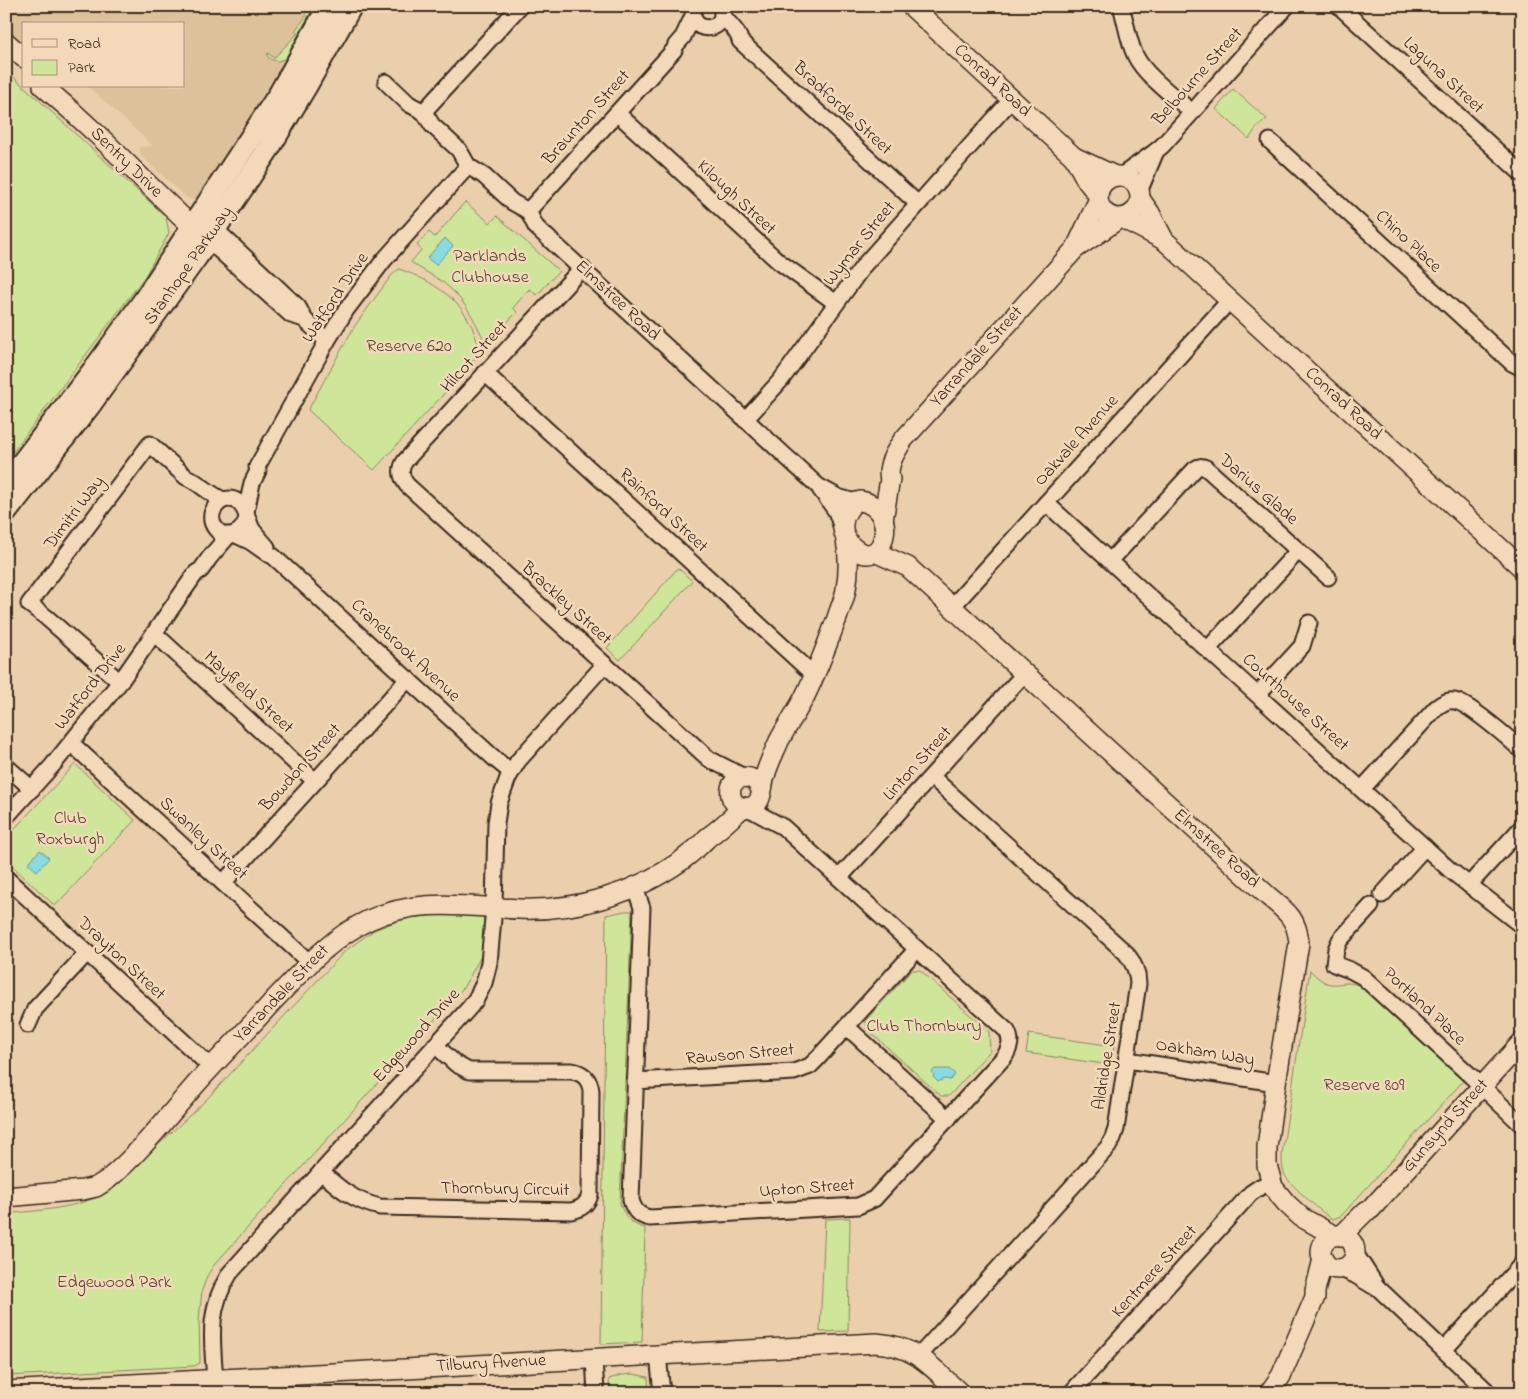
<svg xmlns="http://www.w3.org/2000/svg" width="1528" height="1399" font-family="'Indie Flower',sans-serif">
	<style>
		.built { fill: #ddc19b }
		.green { fill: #cfe59a; stroke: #85885c }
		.water { fill: #8adbe1; stroke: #6a9493 }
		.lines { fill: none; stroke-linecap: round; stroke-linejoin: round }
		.stream { stroke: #6a9493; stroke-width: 4 }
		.minor-casing { stroke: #3b2a1e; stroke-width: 19 }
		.tertiary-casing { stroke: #3b2a1e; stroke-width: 22 }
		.secondary-casing { stroke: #3b2a1e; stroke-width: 25 }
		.minor { stroke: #f3d8ba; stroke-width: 15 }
		.tertiary { stroke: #f3d8ba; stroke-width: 19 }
		.secondary { stroke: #f3d8ba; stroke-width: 21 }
		.labels { text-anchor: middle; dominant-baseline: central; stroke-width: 5; stroke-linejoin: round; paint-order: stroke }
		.street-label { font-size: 18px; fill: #3b2a1e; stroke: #f3d8ba }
		.park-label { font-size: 18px; fill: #514631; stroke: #f3d8ba }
	</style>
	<rect width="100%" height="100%" fill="#ebcfac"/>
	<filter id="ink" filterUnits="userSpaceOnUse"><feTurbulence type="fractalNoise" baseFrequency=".02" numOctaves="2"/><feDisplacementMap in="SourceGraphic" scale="10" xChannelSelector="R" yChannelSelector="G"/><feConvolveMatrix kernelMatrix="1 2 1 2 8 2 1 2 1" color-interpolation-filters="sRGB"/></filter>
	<g filter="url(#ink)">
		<!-- built -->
		<path class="built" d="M 6,6 L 314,6 L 270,85 L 272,93 L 198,202 L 186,197 L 141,156 L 139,147 L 153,146 L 88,86 L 184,86 L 184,24 L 24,24 L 24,42 L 6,26 Z"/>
		<!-- green -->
		<g class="green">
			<path d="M 298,6 L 314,6 L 286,58 L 278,61 L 270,59 L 267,55 L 268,53 L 274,58 L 298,33 L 295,31 L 307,15 Z"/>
			<path d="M 6,70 L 166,217 L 169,233 L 145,276 L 6,461 Z"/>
			<path d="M 1233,89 L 1267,119 L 1257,127 L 1249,139 L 1216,109 Z"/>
			<path d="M 465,202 L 490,223 L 497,216 L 559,271 L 537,295 L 529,289 L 513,308 L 517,312 L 497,333 L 494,330 L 484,340 C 474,318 463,298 444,283 C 433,275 421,270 411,262 L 421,250 L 417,245 L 429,232 L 435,237 Z"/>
			<path d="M 399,269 C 425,278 454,294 468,319 C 474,329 476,340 481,351 L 462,374 L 374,470 L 308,410 L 354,327 L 391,276 Z"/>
			<path d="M 678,568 L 692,581 L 620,660 L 607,648 Z"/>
			<path d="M 75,764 L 135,820 L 55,906 L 6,860 L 6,838 Z"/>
			<path d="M 625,911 L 632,911 L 620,1203 C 624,1217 631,1225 645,1228 L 642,1342 L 601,1344 L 606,915 Z"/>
			<path d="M 445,914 L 482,916 L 484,919 L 483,953 L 463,988 L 214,1265 L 207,1276 L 202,1290 L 199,1320 L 200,1363 L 194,1366 L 6,1376 L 6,1214 C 41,1210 76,1209 108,1192 L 205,1101 L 345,951 L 374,930 L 395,922 L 409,918 Z"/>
			<path d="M 912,970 L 920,970 L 989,1032 L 990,1051 L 949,1096 L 941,1096 L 867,1029 L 866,1020 Z"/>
			<path d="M 1310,970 C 1315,976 1323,983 1331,984 C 1343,985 1346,980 1360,986 L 1463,1081 L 1341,1216 L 1333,1219 C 1325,1216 1291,1185 1286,1177 C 1282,1170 1282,1162 1282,1154 Z"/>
			<path d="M 1029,1034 L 1114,1046 L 1111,1065 L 1026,1053 Z"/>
			<path d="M 850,1218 L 848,1331 L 820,1332 L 825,1219 Z"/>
			<path d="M 633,1374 L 648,1377 L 649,1393 L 610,1393 L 609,1379 L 622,1375 Z"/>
		</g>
		<!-- water -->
		<g class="water">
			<path d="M 445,238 L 453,246 L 436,265 L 427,258 Z"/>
			<path d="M 40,850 L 49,858 L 37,871 L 28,863 Z"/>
			<path d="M 935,1069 L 949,1069 L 955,1074 L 950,1080 L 944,1079 L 938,1082 L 933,1077 L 934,1075 L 932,1072 Z"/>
		</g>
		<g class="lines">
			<!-- stream -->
			<path class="stream" d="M 625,1392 L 625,1393"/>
			<!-- minor casing -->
			<g class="minor-casing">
				<g id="minor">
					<path d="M 1121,6 C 1126,22 1128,40 1135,55 C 1144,75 1176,98 1192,112"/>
					<path d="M 1339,6 L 1522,174"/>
					<path d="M 694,8 C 687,35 729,34 721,7"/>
					<path d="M 723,15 C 728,24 739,31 740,41 L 918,204"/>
					<path d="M 386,82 L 409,104 L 424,112 L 432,125 L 459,150 L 468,166 L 484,176 L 512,202 L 528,211 L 536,227 L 818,486 L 838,497 L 855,502"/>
					<path d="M 424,112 L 427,108 L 520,6"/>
					<path d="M 617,113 L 778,261 L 836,303"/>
					<path d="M 1270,141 L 1512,363 L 1522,368"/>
					<path d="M 1121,176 L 1156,151 L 1163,145 L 1287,6"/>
					<path d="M 1139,192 L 1156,151"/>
					<path d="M 528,211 L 674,50 L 676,45 L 683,37 L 693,16"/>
					<path d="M 215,229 L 298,307 L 305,320 L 327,341"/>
					<path d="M 208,240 L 291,315 L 301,318"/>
					<path d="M 582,268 L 405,461 C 399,470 401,477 407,485 L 709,759 L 744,777"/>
					<path d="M 485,373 L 815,676"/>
					<path d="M 745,420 L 781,380 L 864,265 L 1012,99"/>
					<path d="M 820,489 L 836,511 L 843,531"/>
					<path d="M 1046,503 L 1450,870 L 1522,926"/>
					<path d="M 246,512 L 252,483 L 258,471 L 257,467 L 327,341 L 346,310 L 384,260 L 468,166"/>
					<path d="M 247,517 C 244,532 228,543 216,529 C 203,514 222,491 238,502 C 247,508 247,520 252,529 C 256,535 262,541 267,547"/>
					<path d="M 234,534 L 251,542 L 268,554 L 273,556 L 496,760 L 511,772"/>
					<path d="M 1111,560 L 1195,469 C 1199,466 1201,466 1206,468 L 1328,577"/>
					<path d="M 951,608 L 1230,300"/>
					<path d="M 155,634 L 315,781"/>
					<path d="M 1208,649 L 1298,551"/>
					<path d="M 120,682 L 46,617 L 29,604 L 150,444 L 186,477 C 199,482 209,494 223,500"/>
					<path d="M 1258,694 L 1302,646 L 1309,623"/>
					<path d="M 71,743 L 310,963"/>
					<path d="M 6,766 L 32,789"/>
					<path d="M 1362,789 L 1436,708 C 1441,704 1447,700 1454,701 C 1467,702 1511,740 1522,751"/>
					<path d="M 6,817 L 52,766 L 120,682 L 196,573 L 201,570 L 210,557 L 229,535"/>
					<path d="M 6,878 L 211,1067"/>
					<path d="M 839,878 L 1024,674"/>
					<path d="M 223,883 L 408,679"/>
					<path d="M 1469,885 L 1522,827"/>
					<path d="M 635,887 L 642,908 L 631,1200 C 634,1211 639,1216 650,1218 L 858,1206 L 874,1199 L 1005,1056 C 1010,1047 1012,1040 1007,1031 L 783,827 L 748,808"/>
					<path d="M 1382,895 L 1425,847"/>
					<path d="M 1371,906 L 1340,940 L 1336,949 L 1334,964 L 1350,970 L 1363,977 L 1472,1077 L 1522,1125"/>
					<path d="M 28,1025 L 35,1009 L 87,953"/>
					<path d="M 847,1027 L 948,1119"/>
					<path d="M 1127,1060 L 1276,1083"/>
					<path d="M 635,1081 L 794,1072 L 810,1066 L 816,1060 L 917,949"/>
					<path d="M 321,1172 C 340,1189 354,1201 380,1207 L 571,1211 C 581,1209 587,1205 590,1195 L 591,1091 C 590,1079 582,1072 571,1071 L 469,1071 L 456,1064 L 435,1045"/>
					<path d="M 1355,1253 L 1377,1287 L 1489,1393"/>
					<path d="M 1341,1269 L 1355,1275 L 1373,1286"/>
					<path d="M 1444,1350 L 1522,1264"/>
					<path d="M 658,1355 L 662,1393"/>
					<path d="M 919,1356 L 1108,1147 L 1113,1138 L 1116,1129 L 1138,984 C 1138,972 1134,963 1126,953 L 932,777"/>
					<path d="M 594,1359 L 596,1393"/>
					<path d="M 215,1379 C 212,1340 207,1309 230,1273 L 470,1007 L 476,999 L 484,983 L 489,963 L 494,907 L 496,823 L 499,803 L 508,778 L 518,761 L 604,665"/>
					<path d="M 1071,1393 L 1251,1193 L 1260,1187 L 1271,1182"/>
				</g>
			</g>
			<!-- tertiary casing -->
			<g class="tertiary-casing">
				<g id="tertiary">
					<path d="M 911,6 L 1074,157 L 1115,176"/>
					<path d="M 6,42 L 24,58"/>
					<path d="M 43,86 C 63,103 82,120 101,138 C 135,171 167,204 203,236"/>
					<path d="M 1074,157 L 1087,181 L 1098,195"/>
					<circle cx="1119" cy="197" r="21"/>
					<path d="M 1140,199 L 1150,213 L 1164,240"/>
					<path d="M 1122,218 L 1164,240 L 1522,568"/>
					<path d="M 1076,248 L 1098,201"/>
					<path d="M 860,501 C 877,503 887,519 884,535 C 877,577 827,540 848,510 C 852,504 854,502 860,501 Z"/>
					<path d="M 883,520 L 890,479 C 886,466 896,451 903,440 L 1076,248 L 1100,232 L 1118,219"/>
					<path d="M 875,552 L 908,567 L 1268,896 C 1286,911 1297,918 1299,943 L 1276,1083 L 1267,1147 L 1267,1165 L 1273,1187 L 1286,1203 L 1301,1217 L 1335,1236"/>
					<path d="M 761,790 C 754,769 727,776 731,796 C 732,801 736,805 741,807 C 747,809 754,807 758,802 C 763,795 762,784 765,776 C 768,764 774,753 779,741 C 786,727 796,713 804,698 C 817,672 827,645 837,618 C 840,608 845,598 846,589 C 849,572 849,556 846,540"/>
					<path d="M 6,1197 L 83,1190 L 96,1187 L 107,1180 C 141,1152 168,1116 197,1083 C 222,1055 249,1028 274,1000 C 303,970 330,938 369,920 C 419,897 466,907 519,909 C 577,911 634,894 681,861 C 687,856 694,851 699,846 C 703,843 706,838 711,835 C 722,827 732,817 743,807"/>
					<circle cx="1338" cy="1252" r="17"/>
					<path d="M 1341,1236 L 1366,1211 L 1371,1209 L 1522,1042"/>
					<path d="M 6,1391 L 876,1343 C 917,1346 931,1367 960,1393"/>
					<path d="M 1269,1393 L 1281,1376 L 1315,1297 L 1315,1291 L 1323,1259"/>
				</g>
			</g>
			<!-- secondary casing -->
			<g class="secondary-casing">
				<g id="secondary">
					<path d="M 6,484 L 93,371 L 145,299 L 280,93 L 329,6"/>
					<path d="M 6,512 L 89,406 L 197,256 L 267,151 L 306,86 L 351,6"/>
				</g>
			</g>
			<!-- minor -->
			<use href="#minor" class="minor"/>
			<!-- tertiary -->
			<use href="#tertiary" class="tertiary"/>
			<!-- secondary -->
			<use href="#secondary" class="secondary"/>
		</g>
	</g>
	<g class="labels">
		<!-- street labels -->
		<g class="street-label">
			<text transform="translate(1443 76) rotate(43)">Laguna Street</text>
			<text transform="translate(1198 77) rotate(-48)">Belbourne Street</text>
			<text transform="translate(992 81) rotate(43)">Conrad Road</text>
			<text transform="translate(842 109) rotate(43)">Bradforde Street</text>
			<text transform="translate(587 118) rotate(-48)">Braunton Street</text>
			<text transform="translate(126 163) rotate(44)">Sentry Drive</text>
			<text transform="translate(736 198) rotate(43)">Kilough Street</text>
			<text transform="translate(1408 242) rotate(43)">Chino Place</text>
			<text transform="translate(860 244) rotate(-51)">Wymar Street</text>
			<text transform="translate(189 266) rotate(-55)">Stanhope Parkway</text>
			<text transform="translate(336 298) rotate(-56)">Watford Drive</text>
			<text transform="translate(617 301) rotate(43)">Elmstree Road</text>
			<text transform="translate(475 357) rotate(-48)">Hilcot Street</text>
			<text transform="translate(977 357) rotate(-48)">Yarrandale Street</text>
			<text transform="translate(1343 404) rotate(43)">Conrad Road</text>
			<text transform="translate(1077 441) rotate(-48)">Oakvale Avenue</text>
			<text transform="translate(1258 490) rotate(41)">Darius Glade</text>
			<text transform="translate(663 511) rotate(43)">Rainford Street</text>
			<text transform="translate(75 513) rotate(-53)">Dimitri Way</text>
			<text transform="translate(566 604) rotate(42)">Brackley Street</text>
			<text transform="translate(405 651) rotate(43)">Cranebrook Avenue</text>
			<text transform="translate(91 687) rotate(-52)">Watford Drive</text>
			<text transform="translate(248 693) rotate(42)">Mayfield Street</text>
			<text transform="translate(1295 703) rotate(42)">Courthouse Street</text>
			<text transform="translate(918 764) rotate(-48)">Linton Street</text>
			<text transform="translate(301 768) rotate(-48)">Bowdon Street</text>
			<text transform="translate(203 839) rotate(43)">Swanley Street</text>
			<text transform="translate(1216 849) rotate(42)">Elmstree Road</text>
			<text transform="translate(121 959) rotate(43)">Drayton Street</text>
			<text transform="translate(282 994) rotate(-46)">Yarrandale Street</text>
			<text transform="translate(1424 1007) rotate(43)">Portland Place</text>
			<text transform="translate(417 1036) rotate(-48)">Edgewood Drive</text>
			<text transform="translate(1205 1053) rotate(9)">Oakham Way</text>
			<text transform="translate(740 1055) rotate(-5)">Rawson Street</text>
			<text transform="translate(1108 1056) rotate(-81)">Aldridge Street</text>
			<text transform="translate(1446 1126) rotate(-48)">Gunsynd Street</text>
			<text transform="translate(807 1189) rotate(-4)">Upton Street</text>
			<text transform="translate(505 1190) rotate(1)">Thornbury Circuit</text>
			<text transform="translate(1155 1272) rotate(-48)">Kentmere Street</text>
			<text transform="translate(491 1364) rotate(-3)">Tilbury Avenue</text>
		</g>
		<!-- park labels -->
		<g class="park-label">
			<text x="490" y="257">Parklands<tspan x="490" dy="21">Clubhouse</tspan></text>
			<text x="409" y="347">Reserve 620</text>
			<text x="70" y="819">Club<tspan x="70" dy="21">Roxburgh</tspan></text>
			<text x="924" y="1027">Club Thornbury</text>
			<text x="1364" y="1086">Reserve 809</text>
			<text x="114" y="1283">Edgewood Park</text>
		</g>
	</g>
	<!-- margin -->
	<rect width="1528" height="1399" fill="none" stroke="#f3d8ba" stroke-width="25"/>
	<rect x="12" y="12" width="1503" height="1374" fill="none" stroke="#3b2a1e" stroke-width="2" filter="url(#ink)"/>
	<!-- legend -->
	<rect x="22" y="22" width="162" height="65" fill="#f3d8ba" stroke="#a9927c"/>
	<rect x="32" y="39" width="25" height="8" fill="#f3d8ba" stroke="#a9927c"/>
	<text x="68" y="48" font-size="15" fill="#3b2a1e">Road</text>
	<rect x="32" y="60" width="25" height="15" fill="#cfe59a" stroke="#a9927c"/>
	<text x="68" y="72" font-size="15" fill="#3b2a1e">Park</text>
</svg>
